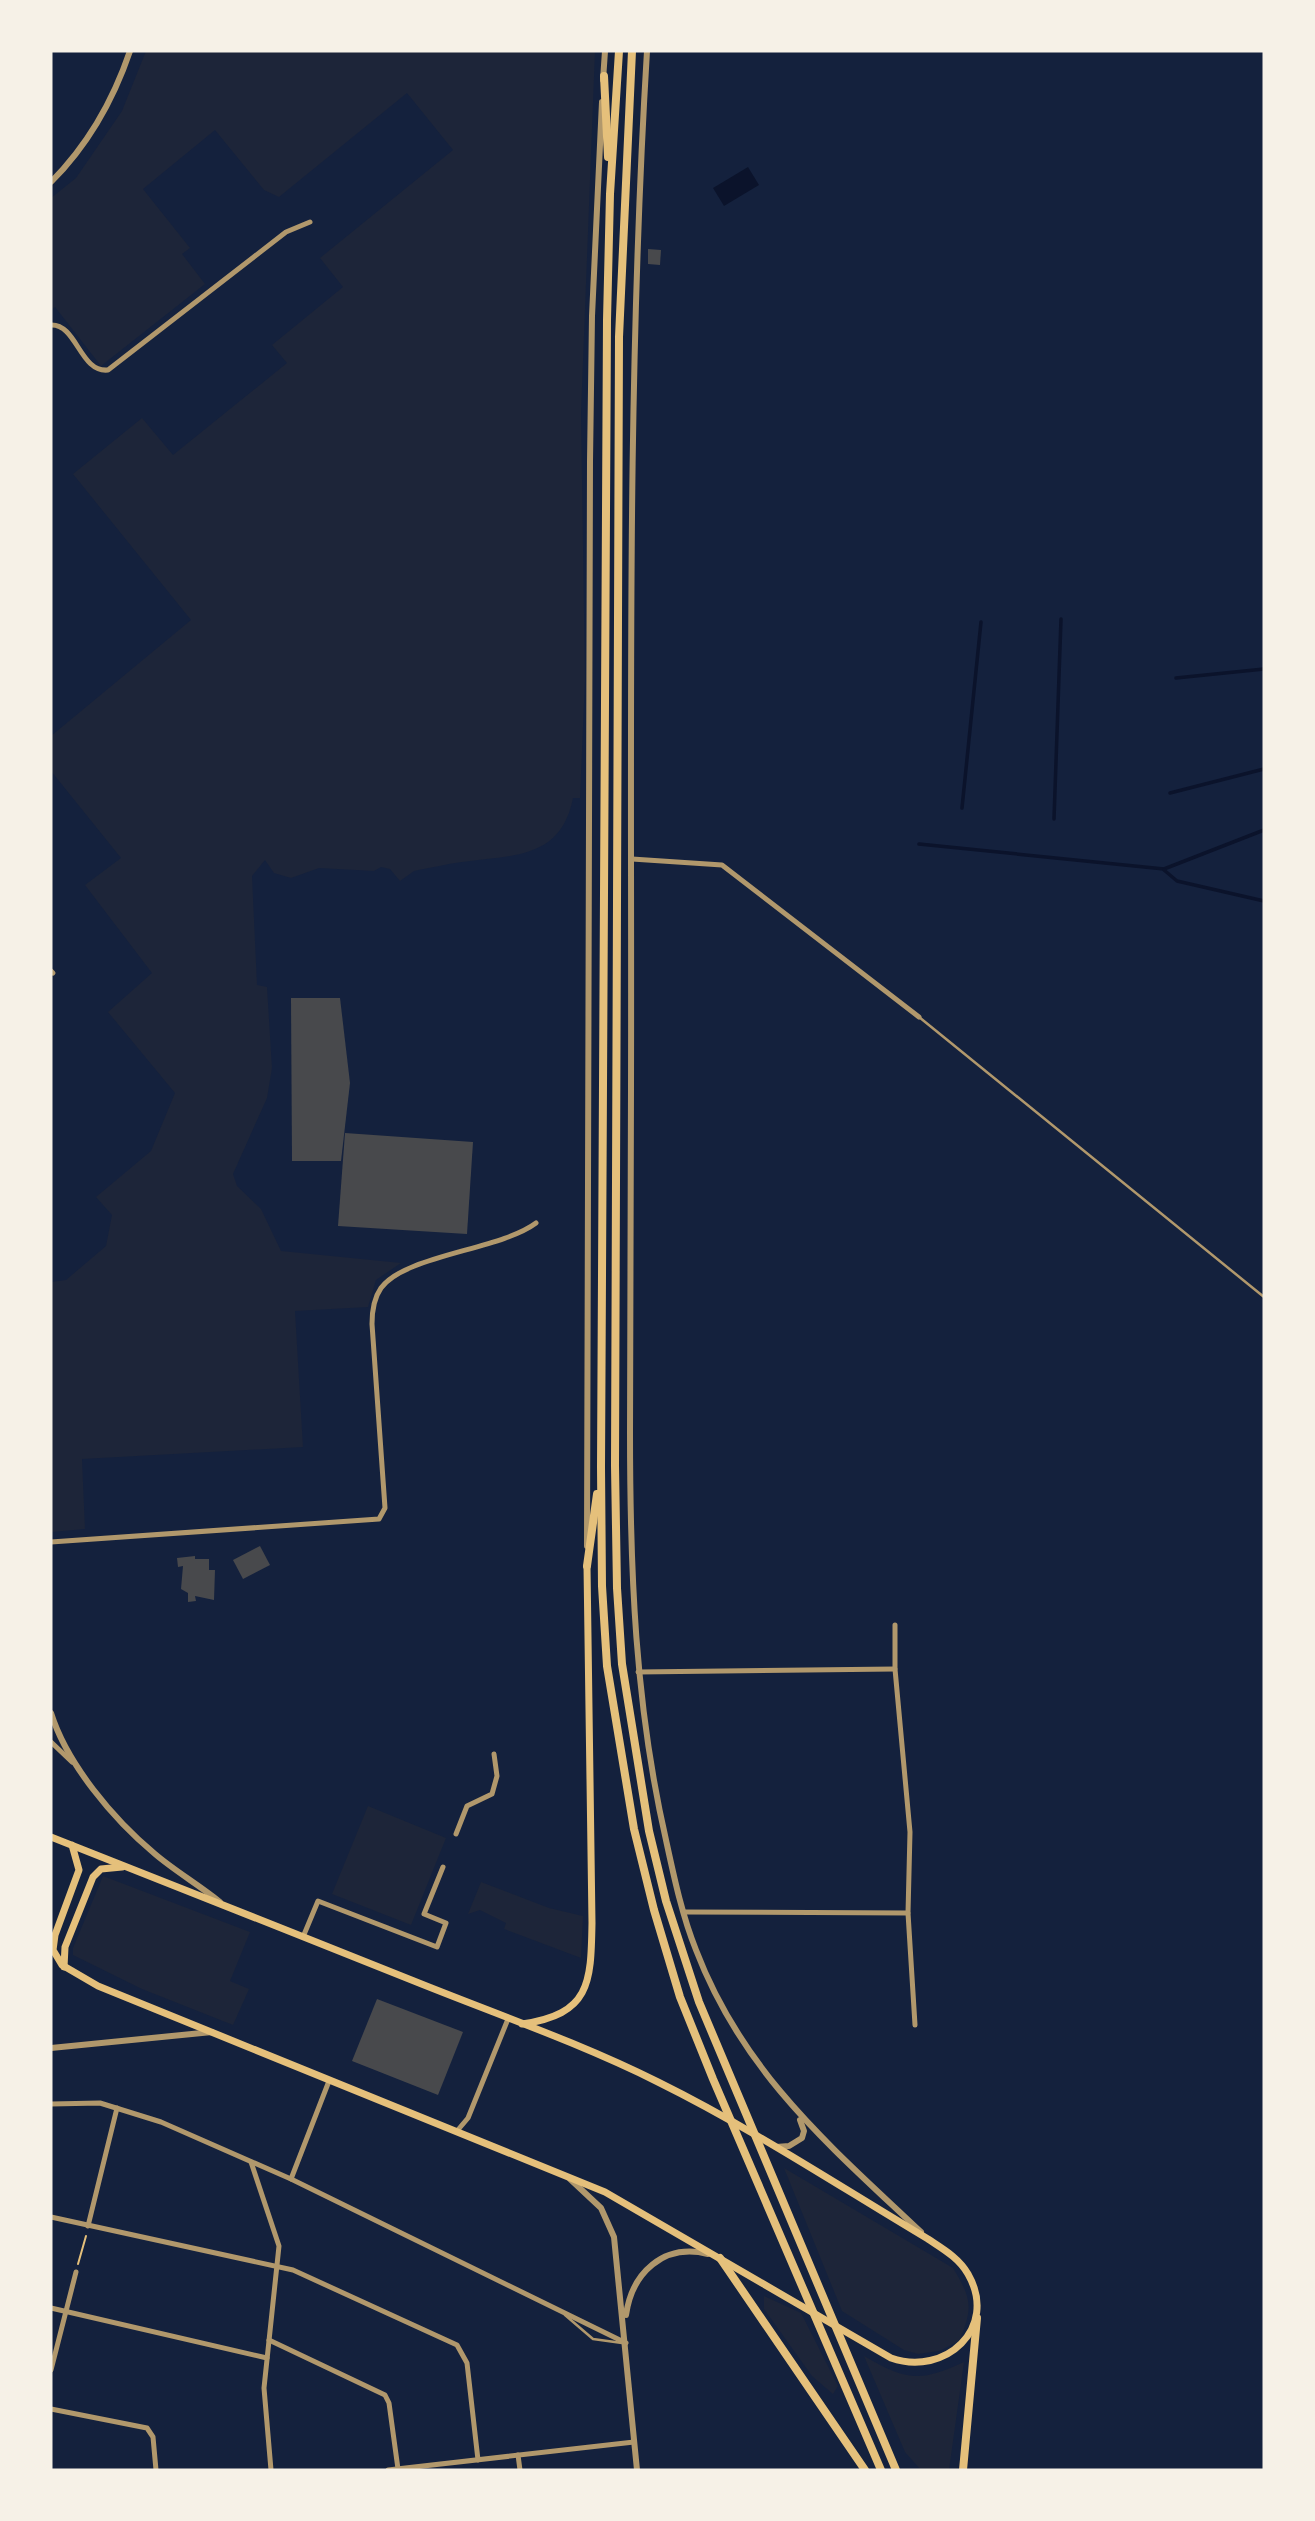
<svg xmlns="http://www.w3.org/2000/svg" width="1315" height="2521" font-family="'PT Sans Narrow',sans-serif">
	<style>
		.green { fill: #1d2539 }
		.water { fill: #0b132b }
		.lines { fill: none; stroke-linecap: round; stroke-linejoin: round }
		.stream { stroke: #0b132b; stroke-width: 3.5 }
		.building { fill: #48494c }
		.path { stroke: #e5c07b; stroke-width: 2 }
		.service { stroke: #b1986c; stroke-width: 2.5 }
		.minor { stroke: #b1986c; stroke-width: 5 }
		.tertiary { stroke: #b1986c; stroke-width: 6 }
		.secondary { stroke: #e5c07b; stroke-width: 7 }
		.trunk { stroke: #e5c07b; stroke-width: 8 }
	</style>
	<rect width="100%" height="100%" fill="#14213d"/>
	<!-- green -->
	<g class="green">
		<path d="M 146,51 L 595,51 L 581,413 L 585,679 L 580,798 L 573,798 C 561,860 511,855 462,862 C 446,864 430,868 414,871 L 400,881 L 390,869 L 381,867 L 374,871 L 319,868 L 291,878 L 274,873 L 265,860 L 252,876 L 257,985 L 267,987 L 272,1068 L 267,1098 L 233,1174 L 237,1186 L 261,1209 L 281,1251 L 401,1263 L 376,1280 L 368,1307 L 295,1311 L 303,1447 L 82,1459 L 85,1529 L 52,1532 L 51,1282 L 66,1280 L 106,1246 L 112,1215 L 96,1197 L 151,1151 L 175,1093 L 108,1012 L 152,973 L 85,885 L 121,858 L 51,771 L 51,736 L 191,620 L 73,474 L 142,418 L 173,455 L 287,363 L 272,345 L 343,287 L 320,258 L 453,150 L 407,93 L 279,197 L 264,190 L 215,130 L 143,189 L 190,248 L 182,254 L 205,284 L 101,366 L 55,307 L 51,310 L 51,198 L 76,178 L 122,111 Z"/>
		<path d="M 368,1806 L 446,1838 L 411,1925 L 332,1894 Z"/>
		<path d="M 103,1876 L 250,1932 L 230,1981 L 249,1989 L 233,2025 L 142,1989 L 73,1955 L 73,1948 Z"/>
		<path d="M 481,1882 L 549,1908 L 583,1916 L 581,1958 L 504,1929 L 506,1923 L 480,1910 L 468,1914 Z"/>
		<path d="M 784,2168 L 953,2268 C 971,2298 974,2307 959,2341 L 939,2351 L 918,2354 L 904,2350 L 842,2311 Z"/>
		<path d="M 764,2296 L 801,2313 L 838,2386 L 833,2394 L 812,2376 L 764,2309 Z"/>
		<path d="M 864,2356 C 906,2380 919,2383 964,2362 L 949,2470 L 921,2470 L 905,2452 Z"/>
	</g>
	<!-- water -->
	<path class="water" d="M 748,167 L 759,185 L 724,206 L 713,188 Z"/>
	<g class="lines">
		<!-- stream -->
		<g class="stream">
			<path d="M 1176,678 L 1264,669"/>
			<path d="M 1170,793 L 1264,769"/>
			<path d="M 962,808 L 981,622"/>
			<path d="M 1054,819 L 1061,619"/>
			<path d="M 919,844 L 1164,869 L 1264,830"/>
			<path d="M 1164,870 L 1177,881 L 1264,901"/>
		</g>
	</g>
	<!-- building -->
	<g class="building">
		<path d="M 648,249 L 661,250 L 660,265 L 648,264 Z"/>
		<path d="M 291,998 L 340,998 L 350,1083 L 341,1161 L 292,1161 Z"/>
		<path d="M 345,1133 L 473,1142 L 467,1234 L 338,1226 Z"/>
		<path d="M 260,1546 L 270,1565 L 243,1579 L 233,1560 Z"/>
		<path d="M 195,1556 L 195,1559 L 209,1559 L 209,1570 L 215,1570 L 214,1600 L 195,1596 L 196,1601 L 188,1602 L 188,1593 L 181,1589 L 183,1566 L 178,1567 L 177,1558 Z"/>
		<path d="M 377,1999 L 463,2032 L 438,2095 L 352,2061 Z"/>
	</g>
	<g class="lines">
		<!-- path -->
		<path class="path" d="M 78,2264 L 86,2236"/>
		<!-- service -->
		<g class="service">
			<path d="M 919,1017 L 1264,1297"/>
			<path d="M 565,2315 L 593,2339 L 622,2343"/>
		</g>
		<!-- minor -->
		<g class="minor">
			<path d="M 51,325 C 77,324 80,373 108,370 L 286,232 L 310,222"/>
			<path d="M 632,859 L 722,865 L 919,1017"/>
			<path d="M 51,971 L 53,973"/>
			<path d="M 51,1542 L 379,1519 L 385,1508 L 372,1324 C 372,1311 374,1298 381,1288 C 405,1255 500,1250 536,1223"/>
			<path d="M 895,1625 L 895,1669 L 910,1832 L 908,1913 L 915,2025"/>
			<path d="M 638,1672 L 895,1669"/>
			<path d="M 51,1742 L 72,1762"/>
			<path d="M 456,1834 L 467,1806 L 492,1794 L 497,1776 L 494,1754"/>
			<path d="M 684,1912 L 908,1913"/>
			<path d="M 303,1937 L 318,1901 L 437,1947 L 446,1923 L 424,1914 L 443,1867"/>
			<path d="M 51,2104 L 100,2103 L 161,2122 L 291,2179 L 626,2343"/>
			<path d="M 457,2131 L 468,2118 L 508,2019"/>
			<path d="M 251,2162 L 279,2246 L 264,2388 L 271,2470"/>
			<path d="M 291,2179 L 329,2081"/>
			<path d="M 51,2217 L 293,2270 L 457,2345 L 467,2363 L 478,2460"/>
			<path d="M 88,2226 L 117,2108"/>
			<path d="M 51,2308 L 267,2358"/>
			<path d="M 269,2340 L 385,2395 L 389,2403 L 398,2469"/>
			<path d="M 51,2370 L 76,2272"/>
			<path d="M 51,2409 L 147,2428 L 153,2437 L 156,2470"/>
			<path d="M 518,2455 L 520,2470"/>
			<path d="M 388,2470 L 634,2442"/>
		</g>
		<!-- tertiary -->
		<g class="tertiary">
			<path d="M 647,51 C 626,396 632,743 631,1089 C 631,1204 630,1318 630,1432 C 630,1570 635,1705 666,1840 C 674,1877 682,1915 696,1950 C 743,2073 829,2145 921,2232"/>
			<path d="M 603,80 L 605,51"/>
			<path d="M 51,182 C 89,144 113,101 130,51"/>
			<path d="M 587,1546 L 590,461 L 592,316 L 602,102"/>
			<path d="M 51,1713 C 67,1764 113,1819 155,1854 C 175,1871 199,1885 220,1902"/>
			<path d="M 51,2048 L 212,2032"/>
			<path d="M 776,2147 L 789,2146 L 802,2138 L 804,2131 L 800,2120"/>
			<path d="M 570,2179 L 601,2208 L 614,2237 L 637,2470"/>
			<path d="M 626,2315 C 632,2273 663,2243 708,2254"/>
		</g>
		<!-- secondary -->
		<g class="secondary">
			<path d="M 51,1837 C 172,1884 293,1933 414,1981 C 496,2014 580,2043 658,2082 C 751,2128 839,2186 928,2239 C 943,2249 959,2258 968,2274 C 999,2328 945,2377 891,2358 L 605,2192 L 98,1986 L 62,1965 L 53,1950 L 55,1935 L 79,1870 L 72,1845"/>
			<path d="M 64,1967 L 65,1947 L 93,1877 L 101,1869 L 122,1867"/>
			<path d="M 522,2024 C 590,2014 591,1984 592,1923 L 587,1566"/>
		</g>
		<!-- trunk -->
		<g class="trunk">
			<path d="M 619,51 L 610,194 L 607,320 L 601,1467 L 602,1586 L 607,1666 L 634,1829 L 654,1910 L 680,1997 L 713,2079 L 881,2470"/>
			<path d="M 632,51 L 619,337 L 615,1466 L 617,1588 L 622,1664 L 649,1831 L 666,1901 L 699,2002 L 896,2470"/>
			<path d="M 604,76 L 608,157"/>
			<path d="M 587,1566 L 597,1494"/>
			<path d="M 720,2258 L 865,2470"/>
			<path d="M 963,2470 L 977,2318"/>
		</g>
	</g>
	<!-- border -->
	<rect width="1315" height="2521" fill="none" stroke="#f6f1e7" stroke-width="105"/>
</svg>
